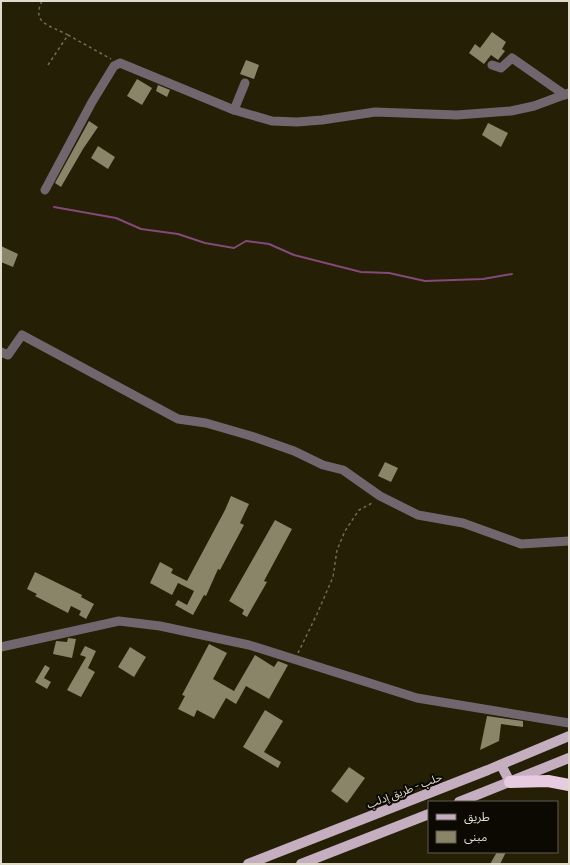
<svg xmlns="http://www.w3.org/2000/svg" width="570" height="865" font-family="Manrope,'Noto Sans Arabic',sans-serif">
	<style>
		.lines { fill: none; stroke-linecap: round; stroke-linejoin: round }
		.stream { stroke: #834979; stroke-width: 2 }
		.building { fill: #8a8468 }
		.path { stroke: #706c56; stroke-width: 1.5; stroke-dasharray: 3 3; stroke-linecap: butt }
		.minor { stroke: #71666e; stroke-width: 9 }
		.major { stroke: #c5aec0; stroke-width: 10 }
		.highway { stroke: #e7cbe0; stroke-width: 12 }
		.labels { text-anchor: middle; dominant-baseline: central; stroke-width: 4; stroke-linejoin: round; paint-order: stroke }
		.street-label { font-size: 11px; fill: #dfdccc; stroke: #0b0902 }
	</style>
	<rect width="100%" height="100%" fill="#241f05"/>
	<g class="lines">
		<!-- stream -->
		<path class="stream" d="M 54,207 L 116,218 L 141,229 L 178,234 L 205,243 L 234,248 L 246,241 L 269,244 L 294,255 L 361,272 L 389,273 L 425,281 L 483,279 L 512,274"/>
	</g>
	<!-- building -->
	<g class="building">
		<path d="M 492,32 L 506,42 L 502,49 L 505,51 L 498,60 L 491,55 L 484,64 L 469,53 L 475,44 L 480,48 Z"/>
		<path d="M 246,60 L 259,65 L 254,79 L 240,74 Z"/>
		<path d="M 137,79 L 152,88 L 142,105 L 127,96 Z"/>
		<path d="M 158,85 L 170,90 L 167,97 L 156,91 Z"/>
		<path d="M 89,121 L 98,127 L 83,149 L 61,187 L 55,183 Z"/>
		<path d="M 488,123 L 508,133 L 501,147 L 482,135 Z"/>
		<path d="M 98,146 L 115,157 L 108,169 L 91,158 Z"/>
		<path d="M 1,246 L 18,254 L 13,267 L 1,262 Z"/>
		<path d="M 385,462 L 398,468 L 391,482 L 378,476 Z"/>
		<path d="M 231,496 L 249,504 L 240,523 L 244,525 L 220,570 L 218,569 L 206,596 L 204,595 L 193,615 L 175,605 L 178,600 L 187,605 L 194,591 L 178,583 L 172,595 L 150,583 L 160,562 L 173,569 L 171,573 L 187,581 L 225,510 Z"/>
		<path d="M 275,520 L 292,529 L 264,581 L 267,582 L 247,617 L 242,614 L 244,610 L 229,601 Z"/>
		<path d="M 35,572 L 82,595 L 81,597 L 94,604 L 86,619 L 79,615 L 81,611 L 71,606 L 68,613 L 35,596 L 37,594 L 27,589 Z"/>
		<path d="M 68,638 L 76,639 L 72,658 L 53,654 L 56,641 L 67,642 Z"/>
		<path d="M 209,644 L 227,653 L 213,679 L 234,691 L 255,655 L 274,667 L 278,661 L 288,665 L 269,699 L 246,686 L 236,704 L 226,698 L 214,719 L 197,710 L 194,717 L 178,709 L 185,696 L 182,695 Z"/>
		<path d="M 85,646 L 96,651 L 88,668 L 95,672 L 81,697 L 67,690 L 86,657 L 80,655 Z"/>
		<path d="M 130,647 L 146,657 L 134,677 L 118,667 Z"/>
		<path d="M 45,665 L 50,668 L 44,678 L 51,682 L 47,689 L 35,682 Z"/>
		<path d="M 265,710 L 283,721 L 264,752 L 281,762 L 278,768 L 243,747 Z"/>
		<path d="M 487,716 L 523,721 L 523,727 L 501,724 L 499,741 L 480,750 Z"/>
		<path d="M 349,767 L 365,778 L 347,803 L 331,791 Z"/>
		<path d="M 497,852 L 506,852 L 500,864 L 490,864 Z"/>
	</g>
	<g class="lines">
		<!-- path -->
		<g class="path">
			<path d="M 42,1 C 31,24 50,25 68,35"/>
			<path d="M 48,65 L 68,35 L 111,59"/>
			<path d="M 298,653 L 317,614 L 333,577 L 337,550 L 345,531 L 359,510 L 374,502"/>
		</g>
		<!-- minor -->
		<g class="minor">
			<path d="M 492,65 L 501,68 L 512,58 L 565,95"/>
			<path d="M 234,110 L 245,83"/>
			<path d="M 45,190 L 92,102 L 114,66 L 120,63 L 234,110 L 272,121 L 297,122 L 322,120 L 375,112 L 457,115 L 511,111 L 534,106 L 569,93"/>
			<path d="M 1,352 L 8,355 L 22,335 L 178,419 L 206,423 L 251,436 L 294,451 L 323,465 L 343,470 L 380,496 L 418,515 L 463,523 L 521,544 L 569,541"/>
			<path d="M 1,647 L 119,621 L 160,626 L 249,645 L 417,698 L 569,723"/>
		</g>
		<!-- major -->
		<g class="major">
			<path d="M 501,765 L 510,782"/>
			<path d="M 459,802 L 569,758"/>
			<path d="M 248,864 L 488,770 L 569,736"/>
			<path d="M 301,864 L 429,814"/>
		</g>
		<!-- highway -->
		<path class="highway" d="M 510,782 L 548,781 L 569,785"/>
	</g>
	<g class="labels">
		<!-- street labels -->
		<g class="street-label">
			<text transform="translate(404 790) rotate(-21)">حلب - طريق إدلب</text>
		</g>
	</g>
	<!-- border -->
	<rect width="570" height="865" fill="none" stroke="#dfdccc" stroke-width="4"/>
	<!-- legend -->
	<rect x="428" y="801" width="130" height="52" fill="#0b0902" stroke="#605d53"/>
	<rect x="436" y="814" width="20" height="6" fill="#c5aec0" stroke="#605d53"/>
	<text x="464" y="821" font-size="12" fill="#dfdccc">طريق</text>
	<rect x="436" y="831" width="20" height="12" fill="#8a8468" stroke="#605d53"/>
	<text x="464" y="841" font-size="12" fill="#dfdccc">مبنى</text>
</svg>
